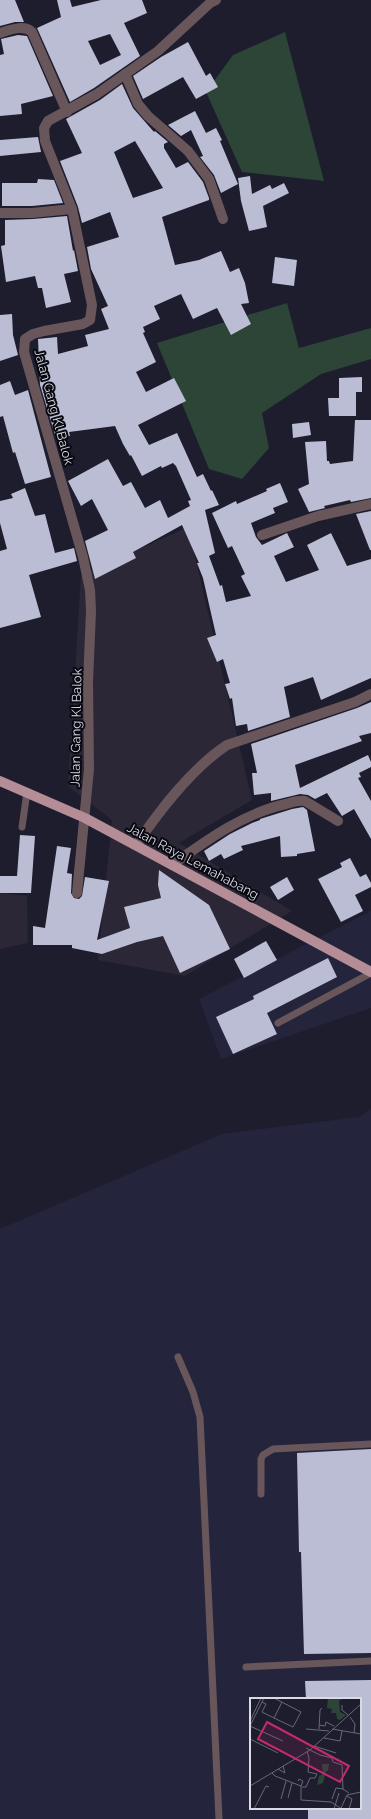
<svg xmlns="http://www.w3.org/2000/svg" width="371" height="1819" font-family="Raleway,sans-serif">
	<style>
		.commercial { fill: #2c2737 }
		.built { fill: #24253c; fill-rule: evenodd }
		.green { fill: #2c4537 }
		.building { fill: #bbbdd4; fill-rule: evenodd }
		.lines { fill: none; stroke-linecap: round; stroke-linejoin: round }
		.lane { stroke: #69565b; stroke-width: 7 }
		.street { stroke: #69565b; stroke-width: 10 }
		.primary { stroke: #b48d97; stroke-width: 10 }
		.labels { text-anchor: middle; dominant-baseline: central; stroke-width: 4; stroke-linejoin: round; paint-order: stroke }
		.street-label { font-size: 13px; fill: #d9dae6; stroke: #080810 }
		.inset-road { fill: none; stroke: #686978; stroke-width: 1 }
		.view { fill: #c42b69; fill-opacity: 0.15; stroke: #c42b69; stroke-width: 2 }
		.inset-edge { fill: none; stroke: #d9dae6; stroke-width: 2 }
	</style>
	<rect width="100%" height="100%" fill="#1d1d2e"/>
	<!-- commercial -->
	<g class="commercial">
		<path d="M 188,527 L 252,800 L 179,843 L 292,911 L 185,976 L 98,960 L 112,820 L 68,786 L 81,575 Z"/>
		<path d="M 0,893 L 27,896 L 28,943 L 0,949 Z"/>
	</g>
	<!-- built -->
	<g class="built">
		<path d="M 371,911 L 371,1008 L 221,1059 L 199,999 Z"/>
		<path d="M 371,1109 L 371,1819 L 0,1819 L 0,1229 L 222,1134 L 359,1117 ZM 251,1699 L 360,1699 L 360,1808 L 251,1808 Z"/>
	</g>
	<!-- green -->
	<g class="green">
		<path d="M 285,32 L 324,181 L 242,172 L 206,92 L 233,55 Z"/>
		<path d="M 287,303 L 299,348 L 371,328 L 371,359 L 321,374 L 262,413 L 269,448 L 242,479 L 209,469 L 157,343 Z"/>
	</g>
	<!-- building -->
	<g class="building">
		<path d="M 0,0 L 15,0 L 24,22 L 15,22 L 0,26 Z"/>
		<path d="M 57,0 L 70,0 L 72,7 L 101,0 L 142,0 L 147,13 L 124,23 L 140,56 L 94,88 L 70,102 L 37,28 L 61,17 ZM 110,34 L 121,55 L 100,65 L 88,41 Z"/>
		<path d="M 18,35 L 27,36 L 53,96 L 21,104 L 22,114 L 0,116 L 0,55 L 4,54 L 1,39 Z"/>
		<path d="M 188,42 L 206,76 L 210,73 L 218,87 L 196,99 L 183,77 L 143,99 L 133,76 L 161,57 Z"/>
		<path d="M 122,84 L 133,108 L 154,132 L 155,131 L 168,142 L 164,144 L 164,148 L 176,168 L 188,162 L 203,182 L 209,198 L 209,200 L 162,217 L 175,265 L 199,260 L 221,251 L 230,272 L 239,268 L 245,283 L 249,303 L 241,304 L 251,324 L 231,335 L 217,308 L 193,319 L 181,294 L 154,306 L 160,319 L 143,327 L 145,332 L 143,333 L 156,362 L 136,372 L 146,392 L 174,378 L 186,401 L 138,425 L 149,445 L 177,433 L 197,477 L 203,474 L 211,491 L 212,490 L 219,505 L 205,510 L 215,553 L 209,556 L 220,586 L 222,585 L 226,602 L 251,596 L 241,576 L 245,574 L 232,546 L 228,548 L 212,513 L 236,501 L 237,504 L 267,491 L 266,489 L 280,483 L 288,502 L 273,508 L 275,513 L 251,523 L 256,537 L 262,545 L 287,533 L 294,547 L 274,556 L 286,582 L 319,570 L 307,545 L 331,533 L 347,566 L 371,559 L 371,678 L 321,700 L 313,677 L 284,687 L 290,717 L 248,731 L 247,724 L 236,726 L 232,698 L 230,699 L 225,684 L 230,683 L 223,659 L 217,662 L 207,638 L 216,635 L 203,578 L 197,563 L 199,563 L 182,525 L 133,552 L 136,558 L 95,579 L 85,541 L 108,530 L 92,499 L 81,506 L 68,481 L 108,459 L 123,486 L 131,482 L 145,508 L 160,500 L 168,518 L 190,506 L 188,501 L 191,500 L 176,466 L 173,463 L 162,468 L 161,466 L 142,476 L 131,455 L 130,456 L 123,444 L 115,426 L 69,432 L 70,436 L 56,438 L 40,385 L 38,339 L 57,337 L 58,354 L 88,346 L 85,335 L 109,329 L 101,309 L 108,306 L 91,269 L 87,247 L 119,237 L 110,212 L 82,223 L 78,207 L 60,161 L 82,153 L 66,119 L 100,100 ZM 135,141 L 163,188 L 133,198 L 114,152 Z"/>
		<path d="M 195,111 L 206,133 L 216,128 L 222,140 L 220,141 L 238,184 L 221,193 L 214,175 L 200,157 L 203,156 L 191,130 L 181,136 L 168,125 Z"/>
		<path d="M 38,137 L 41,152 L 0,156 L 0,140 Z"/>
		<path d="M 250,176 L 252,194 L 270,185 L 272,189 L 284,183 L 289,193 L 263,206 L 267,227 L 249,231 L 241,201 L 238,178 Z"/>
		<path d="M 38,179 L 54,180 L 63,203 L 32,206 L 2,206 L 2,183 L 37,183 Z"/>
		<path d="M 67,216 L 73,251 L 74,250 L 78,271 L 64,274 L 71,302 L 46,308 L 42,288 L 38,288 L 35,276 L 6,282 L 1,246 L 5,245 L 5,220 L 33,219 Z"/>
		<path d="M 275,257 L 297,260 L 294,286 L 272,283 Z"/>
		<path d="M 12,314 L 13,335 L 18,355 L 0,361 L 0,315 Z"/>
		<path d="M 362,377 L 362,392 L 356,392 L 356,416 L 329,416 L 328,398 L 339,398 L 339,378 Z"/>
		<path d="M 10,381 L 15,395 L 28,390 L 51,477 L 25,484 L 15,452 L 13,453 L 3,416 L 0,417 L 0,385 Z"/>
		<path d="M 355,420 L 371,420 L 371,498 L 351,502 L 350,500 L 324,506 L 325,508 L 309,512 L 298,489 L 309,484 L 305,442 L 326,441 L 327,461 L 329,461 L 330,464 L 353,461 Z"/>
		<path d="M 309,422 L 311,435 L 293,438 L 292,424 Z"/>
		<path d="M 25,488 L 35,516 L 45,514 L 55,553 L 74,548 L 77,561 L 29,575 L 41,617 L 0,628 L 0,551 L 7,549 L 0,523 L 0,501 L 13,498 L 11,494 Z"/>
		<path d="M 371,511 L 371,550 L 370,550 L 356,514 Z"/>
		<path d="M 371,702 L 371,733 L 359,736 L 362,741 L 295,765 L 300,788 L 368,755 L 371,762 L 371,767 L 359,773 L 361,777 L 358,778 L 371,801 L 371,839 L 354,809 L 342,816 L 327,793 L 315,799 L 308,795 L 300,794 L 271,801 L 271,793 L 254,795 L 252,773 L 257,773 L 251,744 L 357,708 Z"/>
		<path d="M 303,807 L 307,810 L 315,851 L 297,854 L 297,856 L 281,857 L 280,836 L 241,846 L 243,850 L 224,859 L 221,854 L 209,861 L 204,851 L 230,834 L 252,823 L 260,820 L 260,819 L 292,809 Z"/>
		<path d="M 20,835 L 35,836 L 31,893 L 0,893 L 0,876 L 17,876 Z"/>
		<path d="M 57,846 L 71,848 L 67,873 L 72,874 L 71,893 L 74,898 L 79,899 L 82,896 L 85,877 L 109,881 L 97,940 L 130,928 L 124,907 L 161,898 L 158,885 L 159,870 L 209,905 L 230,949 L 180,973 L 163,936 L 137,942 L 102,954 L 72,948 L 72,945 L 33,945 L 33,926 L 45,928 Z"/>
		<path d="M 350,858 L 360,877 L 366,874 L 371,883 L 371,887 L 355,895 L 363,911 L 341,922 L 318,879 L 342,867 L 340,863 Z"/>
		<path d="M 287,877 L 294,890 L 278,900 L 270,887 Z"/>
		<path d="M 266,941 L 277,960 L 244,978 L 234,959 Z"/>
		<path d="M 328,958 L 337,977 L 267,1013 L 277,1034 L 233,1054 L 216,1017 L 254,999 L 253,996 Z"/>
		<path d="M 371,1449 L 371,1653 L 304,1654 L 301,1552 L 299,1552 L 297,1453 Z"/>
		<path d="M 371,1680 L 371,1819 L 308,1819 L 308,1808 L 360,1808 L 360,1699 L 306,1699 L 305,1681 Z"/>
	</g>
	<g class="lines">
		<!-- lane -->
		<g class="lane">
			<path d="M 22,827 L 27,792"/>
			<path d="M 278,1023 L 371,973"/>
			<path d="M 178,1357 L 193,1392 L 200,1417 L 219,1819"/>
			<path d="M 261,1494 L 261,1459 L 263,1455 L 273,1449 L 371,1444"/>
			<path d="M 246,1667 L 371,1661"/>
		</g>
		<!-- street -->
		<g class="street">
			<path d="M 0,33 C 10,30 24,24 32,32 L 67,112"/>
			<path d="M 125,74 L 138,104 L 148,116 L 188,151 L 209,179 L 223,219"/>
			<path d="M 0,213 L 32,213 L 72,209"/>
			<path d="M 262,535 L 318,516 L 371,504"/>
			<path d="M 136,845 C 160,810 191,769 227,745 L 355,702 L 371,694"/>
			<path d="M 172,865 C 207,840 244,813 286,804 C 292,802 299,800 305,801 L 338,821"/>
			<path d="M 77,893 L 89,769 L 88,683 L 91,611 L 90,590 L 83,557 L 24,352 L 25,339 L 33,334 L 44,331 L 83,324 L 90,320 L 92,305 L 72,209 L 45,141 L 44,128 L 48,121 L 97,94 L 158,51 L 210,3 L 216,0"/>
		</g>
		<!-- primary -->
		<path class="primary" d="M 0,781 L 85,818 L 371,972"/>
	</g>
	<g class="labels">
		<!-- street labels -->
		<g class="street-label">
			<text transform="translate(54 407) rotate(75)">Jalan Gang Kl Balok</text>
			<text transform="translate(76 728) rotate(-89)">Jalan Gang Kl Balok</text>
			<text transform="translate(193 861) rotate(28)">Jalan Raya Lemahabang</text>
		</g>
	</g>
	<!-- overview -->
	<g transform="translate(250 1698)">
		<rect width="111" height="111" fill="#1d1d2e"/>
		<path d="M 78,0 L 93,0 L 89,3 L 90,14 L 96,17 L 90,22 L 87,21 L 86,15 L 81,15 L 82,11 L 77,10 ZM 72,66 L 79,66 L 78,73 L 76,73 L 73,85 L 67,87 L 69,78 L 73,76 Z" fill="#2c4537"/>
		<path class="inset-road" d="M 12,4 L 16,6 L 12,14 L 24,20 L 32,4M 92,7 L 92,12 L 98,17M 100,19 L 105,26 L 104,35M 24,20 L 43,29 L 51,14 L 24,0M 0,23 L 11,0M 69,27 L 75,28 L 76,24 L 84,28M 0,28 L 33,43M 0,28 L 14,0M 56,31 L 79,33M 69,31 L 70,12 L 72,10M 82,31 L 111,36M 74,40 L 90,43 L 92,33M 0,41 L 28,55M 64,48 L 86,55M 56,50 L 70,57 L 82,60 L 83,64 L 92,67 L 93,91 L 99,95M 28,71 L 35,75 L 33,68M 22,75 L 25,78 L 51,88 L 51,102 L 81,104 L 92,111M 48,83 L 49,81 L 53,83 L 51,88M 0,88 L 60,52 L 111,6M 52,89 L 56,89 L 60,80 L 65,80 L 67,76 L 58,74 L 59,60 L 57,53M 97,98 L 102,101 L 99,111M 38,100 L 42,85M 31,101 L 36,83M 82,101 L 86,90 L 93,91M 91,110 L 97,97 L 111,94M 4,111 L 16,88 L 19,89M 84,111 L 89,95"/>
		<path class="view" d="M 17,24 L 99,68 L 90,84 L 8,41 Z"/>
		<rect width="111" height="111" class="inset-edge"/>
	</g>
</svg>
